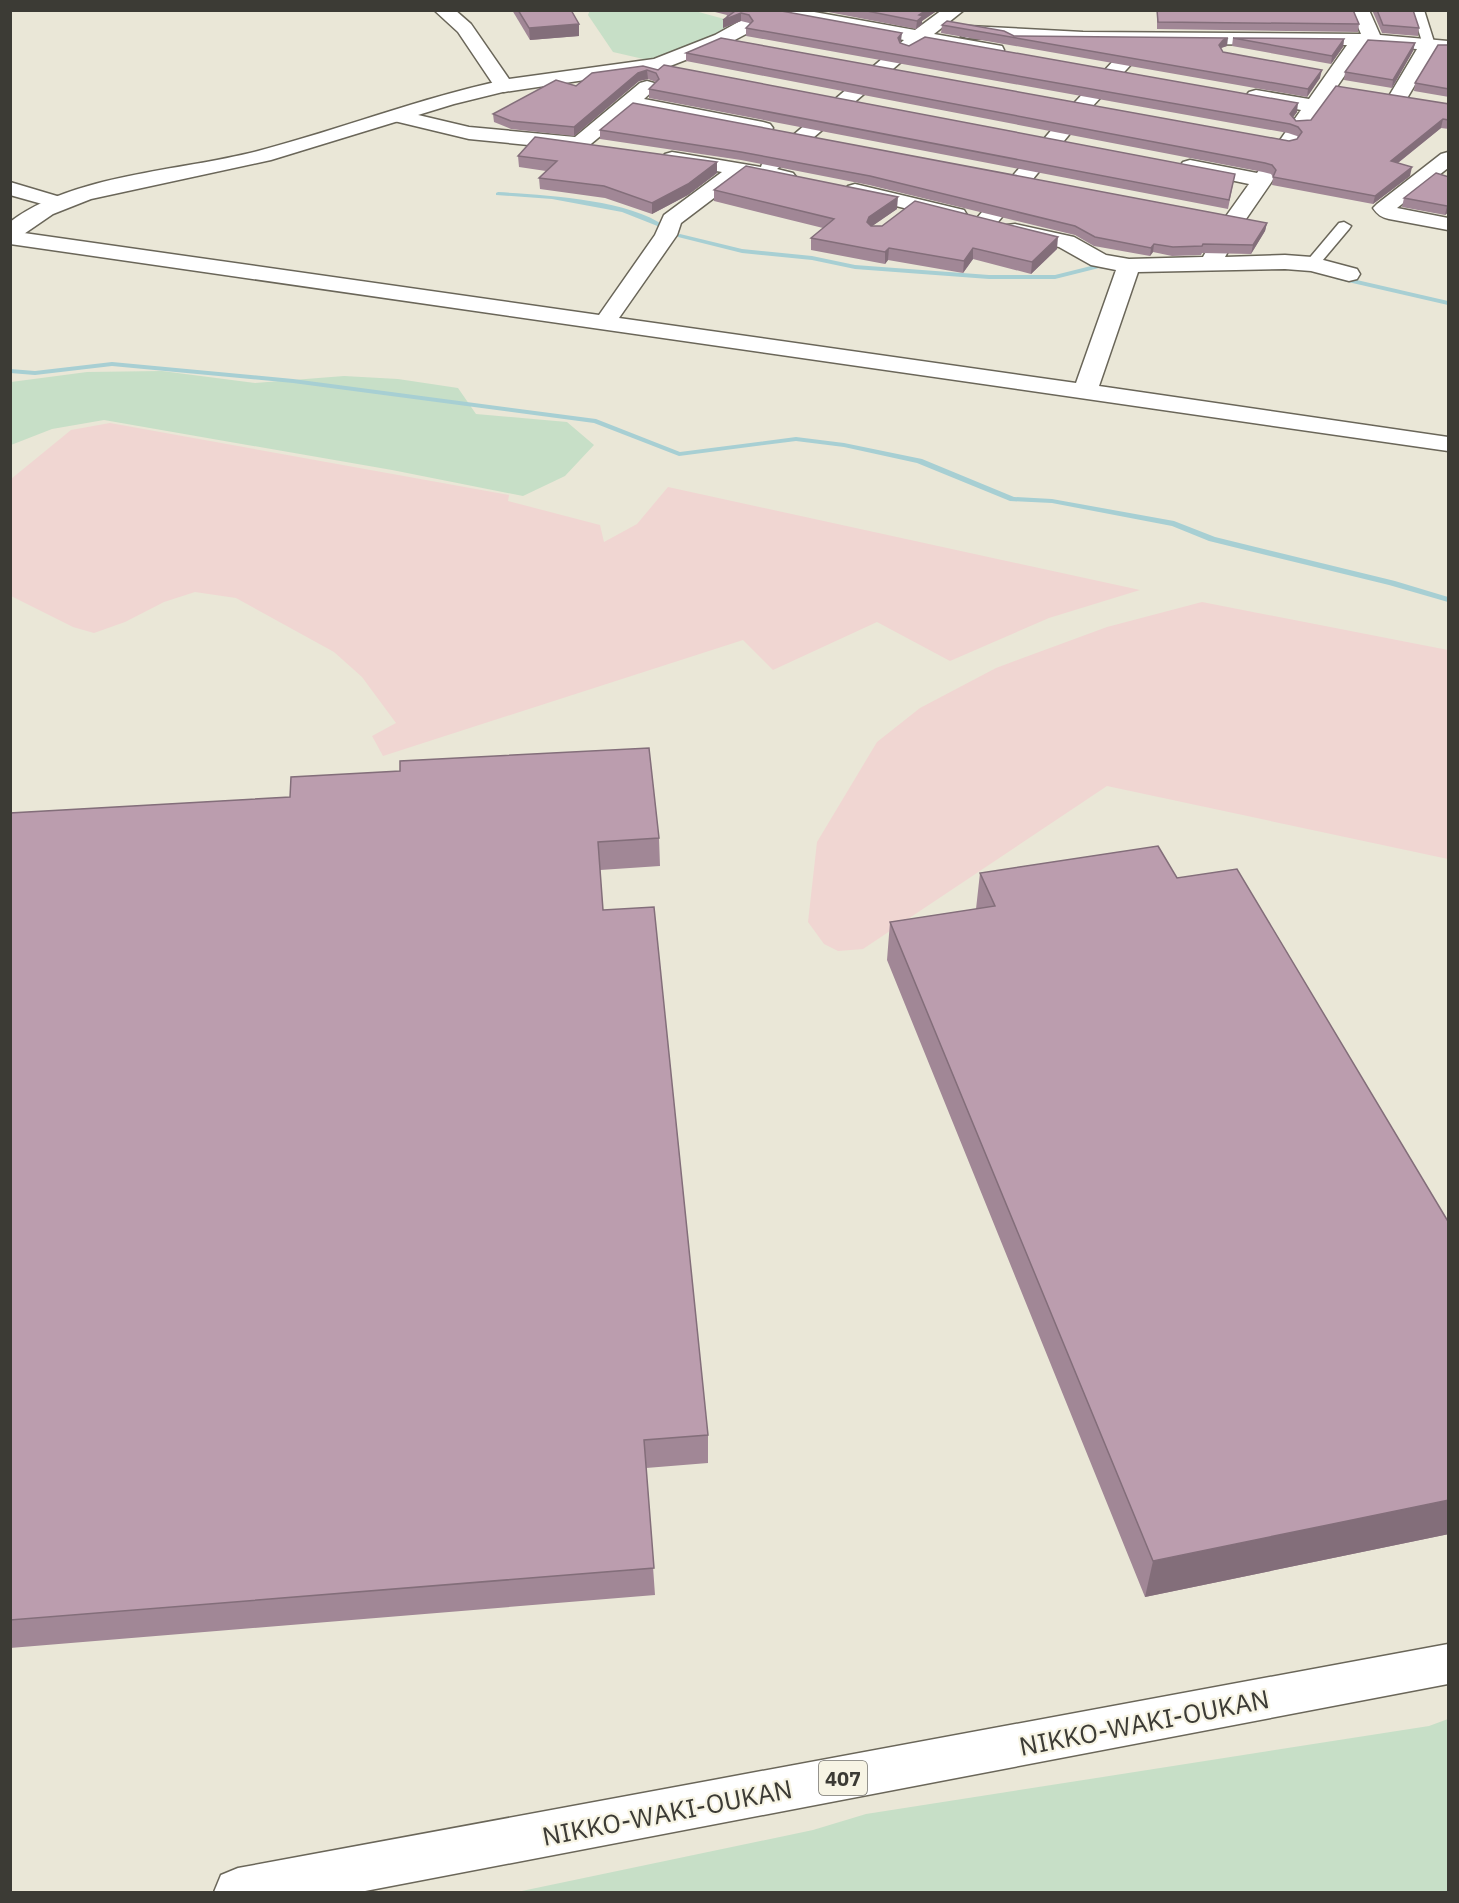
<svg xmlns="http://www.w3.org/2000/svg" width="1459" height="1903" font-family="'IBM Plex Sans',sans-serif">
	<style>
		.industrial { fill: #f0d6d2 }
		.green { fill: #c7dfc7 }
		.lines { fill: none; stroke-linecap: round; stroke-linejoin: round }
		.stream { fill: #a7cfd3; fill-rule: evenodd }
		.lane-casing { stroke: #6a6659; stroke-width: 3 }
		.street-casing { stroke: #6a6659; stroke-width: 3 }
		.secondary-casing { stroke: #6a6659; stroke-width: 3 }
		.highway-casing { stroke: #6a6659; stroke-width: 3 }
		.lane { fill: #fff; fill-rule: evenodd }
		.street { fill: #fff; fill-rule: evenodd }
		.secondary { fill: #fff; fill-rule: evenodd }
		.highway { fill: #fff; fill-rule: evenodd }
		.wall { fill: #a18796 }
		.shaded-wall { fill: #836e7a }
		.building { fill: #bb9dae; stroke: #836e7a; stroke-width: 1.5 }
		.labels { text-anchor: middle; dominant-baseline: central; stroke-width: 4.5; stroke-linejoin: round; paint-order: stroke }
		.shield { fill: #f7f4e4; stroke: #74726a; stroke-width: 1.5 }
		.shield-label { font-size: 20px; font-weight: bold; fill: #3c3b35 }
		.near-street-label { font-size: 26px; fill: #3c3b35; stroke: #f7f4e4 }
	</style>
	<rect width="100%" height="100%" fill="#eae7d7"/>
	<!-- industrial -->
	<g class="industrial">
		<path d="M 110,423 L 509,495 L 508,501 L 600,525 L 604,542 L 637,524 L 668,487 L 1140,590 L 1049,618 L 950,661 L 877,622 L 773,670 L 743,640 L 383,756 L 372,736 L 396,723 L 362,677 L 334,652 L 236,598 L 195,592 L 164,602 L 125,622 L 94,633 L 73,627 L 11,596 L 11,479 L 71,430 Z"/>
		<path d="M 1202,602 L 1448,650 L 1448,859 L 1107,786 L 863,949 L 838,951 L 824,944 L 808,922 L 817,842 L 877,742 L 920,708 L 996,668 L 1107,627 Z"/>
	</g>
	<!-- green -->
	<g class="green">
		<path d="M 590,10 L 695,11 L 739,23 L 709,40 L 652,61 L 613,52 L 588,15 Z"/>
		<path d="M 162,371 L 255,383 L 344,376 L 398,379 L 458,388 L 476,414 L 567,422 L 594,445 L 565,476 L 523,496 L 392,470 L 104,420 L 52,429 L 11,445 L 11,382 L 87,372 Z"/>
		<path d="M 1448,1719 L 1448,1892 L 517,1892 L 813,1830 L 866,1814 L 1429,1726 Z"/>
	</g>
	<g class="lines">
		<!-- stream -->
		<g class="stream">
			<path d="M 498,192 C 545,195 627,199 665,226 L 660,227 L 622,212 L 552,199 L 496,195 L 496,193 Z"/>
			<path d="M 680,234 L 742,249 L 812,256 L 855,265 L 989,275 L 1055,275 L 1099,264 L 1111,267 L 1107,269 L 1099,268 L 1055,279 L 989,279 L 855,269 L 812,260 L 742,253 L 678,237 L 678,235 Z"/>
			<path d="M 1335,275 L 1448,301 L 1448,305 L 1335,279 Z"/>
			<path d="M 112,362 L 293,379 L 596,419 L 680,452 L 796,437 L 844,443 L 922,459 L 1014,497 L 1052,499 L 1174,521 L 1215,537 L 1395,581 L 1448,597 L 1448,602 L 1389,585 L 1209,541 L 1172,526 L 1052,503 L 1010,501 L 917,463 L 844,447 L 796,441 L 679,456 L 594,423 L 293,383 L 112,366 L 35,375 L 10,373 L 10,369 L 35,371 Z"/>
		</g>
		<!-- lane casing -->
		<g class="lane-casing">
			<g id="lane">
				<path d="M 1412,10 L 1424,10 L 1435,45 L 1433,48 L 1429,49 L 1423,45 Z"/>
				<path d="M 1344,222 L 1351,226 L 1349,229 L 1317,267 L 1307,267 L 1305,264 L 1307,261 L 1339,223 Z"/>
			</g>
		</g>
		<!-- street casing -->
		<g class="street-casing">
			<g id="street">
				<path d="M 434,10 L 455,10 L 471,24 L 509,79 L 654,59 L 715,35 L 760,10 L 803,10 L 915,30 L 942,10 L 964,10 L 934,34 L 1002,46 L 1004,50 L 1002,54 L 995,56 L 923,43 L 777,169 L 793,173 L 796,177 L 793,181 L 786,183 L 743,176 L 681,223 L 677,235 L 619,318 L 1076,383 L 1116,270 L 1091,265 L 1059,247 L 1007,235 L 1004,230 L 1007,225 L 1015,224 L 1074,237 L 1106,255 L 1129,259 L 1203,257 L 1224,219 L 1249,184 L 1183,170 L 1180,166 L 1183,162 L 1190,160 L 1257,173 L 1301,110 L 1249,100 L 1246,96 L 1249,92 L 1256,90 L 1309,99 L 1347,45 L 1150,44 L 1090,109 L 993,228 L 985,229 L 977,228 L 974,223 L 977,218 L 1076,101 L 1129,44 L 968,38 L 961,36 L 959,32 L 961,28 L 968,26 L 1083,32 L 1361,34 L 1351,10 L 1369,10 L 1380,35 L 1448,41 L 1448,51 L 1435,51 L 1406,100 L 1392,100 L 1389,96 L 1417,49 L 1365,46 L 1246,219 L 1225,257 L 1285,255 L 1312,257 L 1357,269 L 1360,274 L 1357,279 L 1349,281 L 1311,271 L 1285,269 L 1138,272 L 1099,386 L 1448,437 L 1448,451 L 10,244 L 10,231 L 599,315 L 655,235 L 664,215 L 722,172 L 665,162 L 662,158 L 665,154 L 672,152 L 761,167 L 763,161 L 904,40 L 778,17 L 729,43 L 665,68 L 504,92 L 497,90 L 458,32 Z"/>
				<path d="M 647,81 L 654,83 L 657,87 L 644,99 L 763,122 L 770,124 L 773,128 L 770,132 L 763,134 L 633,109 L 586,148 L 579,150 L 469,139 L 390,120 L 387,116 L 390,112 L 397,110 L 469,127 L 575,137 L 640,83 Z"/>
				<path d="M 1448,152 L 1448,168 L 1397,208 L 1448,218 L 1448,230 L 1389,219 C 1381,217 1378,215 1373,208 L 1377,204 L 1441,154 Z"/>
				<path d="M 10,182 L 67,199 L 71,203 L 67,207 L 60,209 L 10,195 Z"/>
				<path d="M 855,184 L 964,210 L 967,215 L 964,220 L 956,221 L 848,194 L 845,190 L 848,186 Z"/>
			</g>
		</g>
		<!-- secondary casing -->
		<g class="secondary-casing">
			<path id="secondary" d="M 504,80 L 511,82 L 514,86 L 511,90 L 454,104 L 271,160 L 91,199 L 53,214 L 18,238 L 10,239 L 10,222 C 73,174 182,171 258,151 C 341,129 421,98 504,80 Z"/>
		</g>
		<!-- highway casing -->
		<g class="highway-casing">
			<path id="highway" d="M 1448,1644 L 1448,1684 L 360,1892 L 214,1892 L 221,1875 L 238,1868 Z"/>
		</g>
		<!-- lane -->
		<use href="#lane" class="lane"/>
		<!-- street -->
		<use href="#street" class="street"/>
		<!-- secondary -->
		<use href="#secondary" class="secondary"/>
		<!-- highway -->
		<use href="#highway" class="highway"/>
	</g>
	<!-- wall -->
	<g class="wall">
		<path d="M 512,10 L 571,10 L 579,36 L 530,40 Z"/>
		<path d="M 707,10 L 776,10 L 901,41 L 900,43 L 909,46 L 1297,112 L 1293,117 L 1296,121 L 1311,120 L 1449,104 L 1449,129 L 1441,128 L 1398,163 L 1410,176 L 1373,204 L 1272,185 L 1273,177 L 1271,174 L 1263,172 L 686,61 L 686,53 L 1289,141 L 1297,139 L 1298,137 L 1297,136 L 1288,133 L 746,36 L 746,28 L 750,24 L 749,23 L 741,21 L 723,28 L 727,15 Z"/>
		<path d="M 818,10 L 938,10 L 922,21 L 922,24 L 916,29 Z"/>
		<path d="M 1157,10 L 1353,10 L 1359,24 L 1358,32 L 1157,29 Z"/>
		<path d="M 1372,10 L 1413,10 L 1419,28 L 1418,36 L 1382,33 Z"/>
		<path d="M 942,25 L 1014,36 L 1227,46 L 1221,48 L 1221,49 L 1223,52 L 1320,78 L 1307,97 L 941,33 Z"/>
		<path d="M 1233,38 L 1344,39 L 1343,47 L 1331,64 L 1232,46 Z"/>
		<path d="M 1415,43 L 1413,51 L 1392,88 L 1344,80 L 1345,72 Z"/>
		<path d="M 1449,45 L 1449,97 L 1414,91 L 1415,83 Z"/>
		<path d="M 658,70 L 1235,174 L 1228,209 L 649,98 L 649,89 L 656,82 L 648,79 L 639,81 L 574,136 L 511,129 L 494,122 L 493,114 L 576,86 L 592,73 Z"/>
		<path d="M 600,130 L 1267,223 L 1265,231 L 1251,254 L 1202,253 L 1201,255 L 1172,256 L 1153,252 L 1150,256 L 1094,246 L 1075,235 L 869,185 L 741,160 L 600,139 Z"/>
		<path d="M 518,156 L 717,162 L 717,173 L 688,195 L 652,214 L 605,198 L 540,189 L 539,178 L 546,171 L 519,167 Z"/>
		<path d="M 1449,177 L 1449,212 L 1445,215 L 1402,207 L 1404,198 Z"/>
		<path d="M 714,190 L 897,209 L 872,226 L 1057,249 L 1031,274 L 973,259 L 963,273 L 888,260 L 885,264 L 811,250 L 811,238 L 823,228 L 714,201 Z"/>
		<path d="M 290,797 L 659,838 L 660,866 L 600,870 L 603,910 L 708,1435 L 708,1463 L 646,1468 L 655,1595 L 10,1648 L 10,813 Z"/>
		<path d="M 980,873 L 1177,878 L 1449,1223 L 1449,1534 L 1145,1597 L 887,960 L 890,922 L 976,909 Z"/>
	</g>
	<!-- shaded-wall -->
	<g class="shaded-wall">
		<path d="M 926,10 L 938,10 L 922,21 L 922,24 L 916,29 L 917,21 L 919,15 Z"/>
		<path d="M 741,13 L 741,21 L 723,28 L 723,20 Z"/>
		<path d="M 579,24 L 579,36 L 530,40 L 529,28 Z"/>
		<path d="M 902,33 L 901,41 L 898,46 L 898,38 Z"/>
		<path d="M 1228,38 L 1227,46 L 1221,48 L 1218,53 L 1219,45 L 1223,40 Z"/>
		<path d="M 1344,39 L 1343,47 L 1331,64 L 1332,56 Z"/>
		<path d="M 1415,43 L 1413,51 L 1392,88 L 1393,80 Z"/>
		<path d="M 647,70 L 648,79 L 639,81 L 574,136 L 574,127 L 638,73 Z"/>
		<path d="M 1322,70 L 1320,78 L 1307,97 L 1308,89 Z"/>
		<path d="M 1298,103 L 1297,112 L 1289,123 L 1290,114 Z"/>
		<path d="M 1443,119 L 1441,128 L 1389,170 L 1391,161 Z"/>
		<path d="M 717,162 L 717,173 L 688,195 L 652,214 L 652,203 Z"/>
		<path d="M 1412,167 L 1410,176 L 1373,204 L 1375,196 Z"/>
		<path d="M 898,197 L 897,209 L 868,229 L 867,222 L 869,217 Z"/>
		<path d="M 1449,205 L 1449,212 L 1445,215 L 1447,206 Z"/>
		<path d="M 1267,223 L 1265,231 L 1251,254 L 1253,245 Z"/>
		<path d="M 1058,237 L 1057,249 L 1031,274 L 1032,262 Z"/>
		<path d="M 1154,244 L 1153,252 L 1150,256 L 1151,248 Z"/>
		<path d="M 889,248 L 888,260 L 885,264 L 885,252 Z"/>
		<path d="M 973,248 L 973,259 L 963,273 L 964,261 Z"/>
		<path d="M 1449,1500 L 1449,1534 L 1145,1597 L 1153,1561 Z"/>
	</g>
	<!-- building -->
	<g class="building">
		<path d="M 518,10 L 571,10 L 579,24 L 529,28 Z"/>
		<path d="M 731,10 L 776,10 L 902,33 L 898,38 L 900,43 L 909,46 L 925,37 L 1298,103 L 1290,114 L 1296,121 L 1311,120 L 1336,86 L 1449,104 L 1449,120 L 1443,119 L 1391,161 L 1412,167 L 1375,196 L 1273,177 L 1276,170 L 1272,165 L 1265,163 L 686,53 L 721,38 L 1289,141 L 1297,139 L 1302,132 L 1298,127 L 1290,124 L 746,28 L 753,21 L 749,15 L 741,13 L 723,20 L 735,11 Z"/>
		<path d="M 862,10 L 926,10 L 919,15 L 923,16 L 917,21 Z"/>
		<path d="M 1157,10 L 1353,10 L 1359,24 L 1158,22 Z"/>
		<path d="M 1377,10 L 1413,10 L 1419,28 L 1383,25 Z"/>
		<path d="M 947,21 L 1004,31 L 1014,36 L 1228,38 L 1223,40 L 1219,45 L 1223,52 L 1322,70 L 1308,89 L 942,25 Z"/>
		<path d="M 1233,38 L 1344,39 L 1332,56 Z"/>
		<path d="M 1368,40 L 1415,43 L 1393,80 L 1345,72 Z"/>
		<path d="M 1438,45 L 1449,45 L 1449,89 L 1415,83 Z"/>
		<path d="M 664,65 L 1235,174 L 1229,200 L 649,89 L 659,79 L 656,73 L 647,70 L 638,73 L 574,127 L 511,121 L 493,114 L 556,80 L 576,86 L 592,73 L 643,66 L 658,70 Z"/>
		<path d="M 633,103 L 1267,223 L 1253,245 L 1203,244 L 1202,246 L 1173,247 L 1154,244 L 1151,248 L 1095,237 L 1075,226 L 870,176 L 741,152 L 600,130 Z"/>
		<path d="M 535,137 L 717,162 L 688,184 L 652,203 L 604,186 L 539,178 L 557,161 L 518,156 Z"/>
		<path d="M 746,166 L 898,197 L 869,217 L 867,222 L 871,226 L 882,226 L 915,201 L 1058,237 L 1032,262 L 973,248 L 964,261 L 889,248 L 885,252 L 811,238 L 834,219 L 714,190 Z"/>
		<path d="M 1436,173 L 1449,177 L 1449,205 L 1447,206 L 1404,198 Z"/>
		<path d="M 649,748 L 659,838 L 598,842 L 603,910 L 654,907 L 708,1435 L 644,1440 L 654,1568 L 10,1620 L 10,813 L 290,797 L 291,777 L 400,771 L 400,761 Z"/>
		<path d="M 1158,846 L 1177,878 L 1237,869 L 1449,1223 L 1449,1500 L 1153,1561 L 890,922 L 995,906 L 980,873 Z"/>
	</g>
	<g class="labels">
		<!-- shield labels -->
		<rect class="shield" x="819" y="1761" width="48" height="34" rx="4.5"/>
		<g class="shield-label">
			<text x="843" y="1778">407</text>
		</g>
		<!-- near-street labels -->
		<g class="near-street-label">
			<text transform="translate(1144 1722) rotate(-11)">NIKKO-WAKI-OUKAN</text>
			<text transform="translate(667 1812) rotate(-11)">NIKKO-WAKI-OUKAN</text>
		</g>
	</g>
	<!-- border -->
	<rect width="1459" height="1903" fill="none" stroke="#3c3b35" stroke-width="24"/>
</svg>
